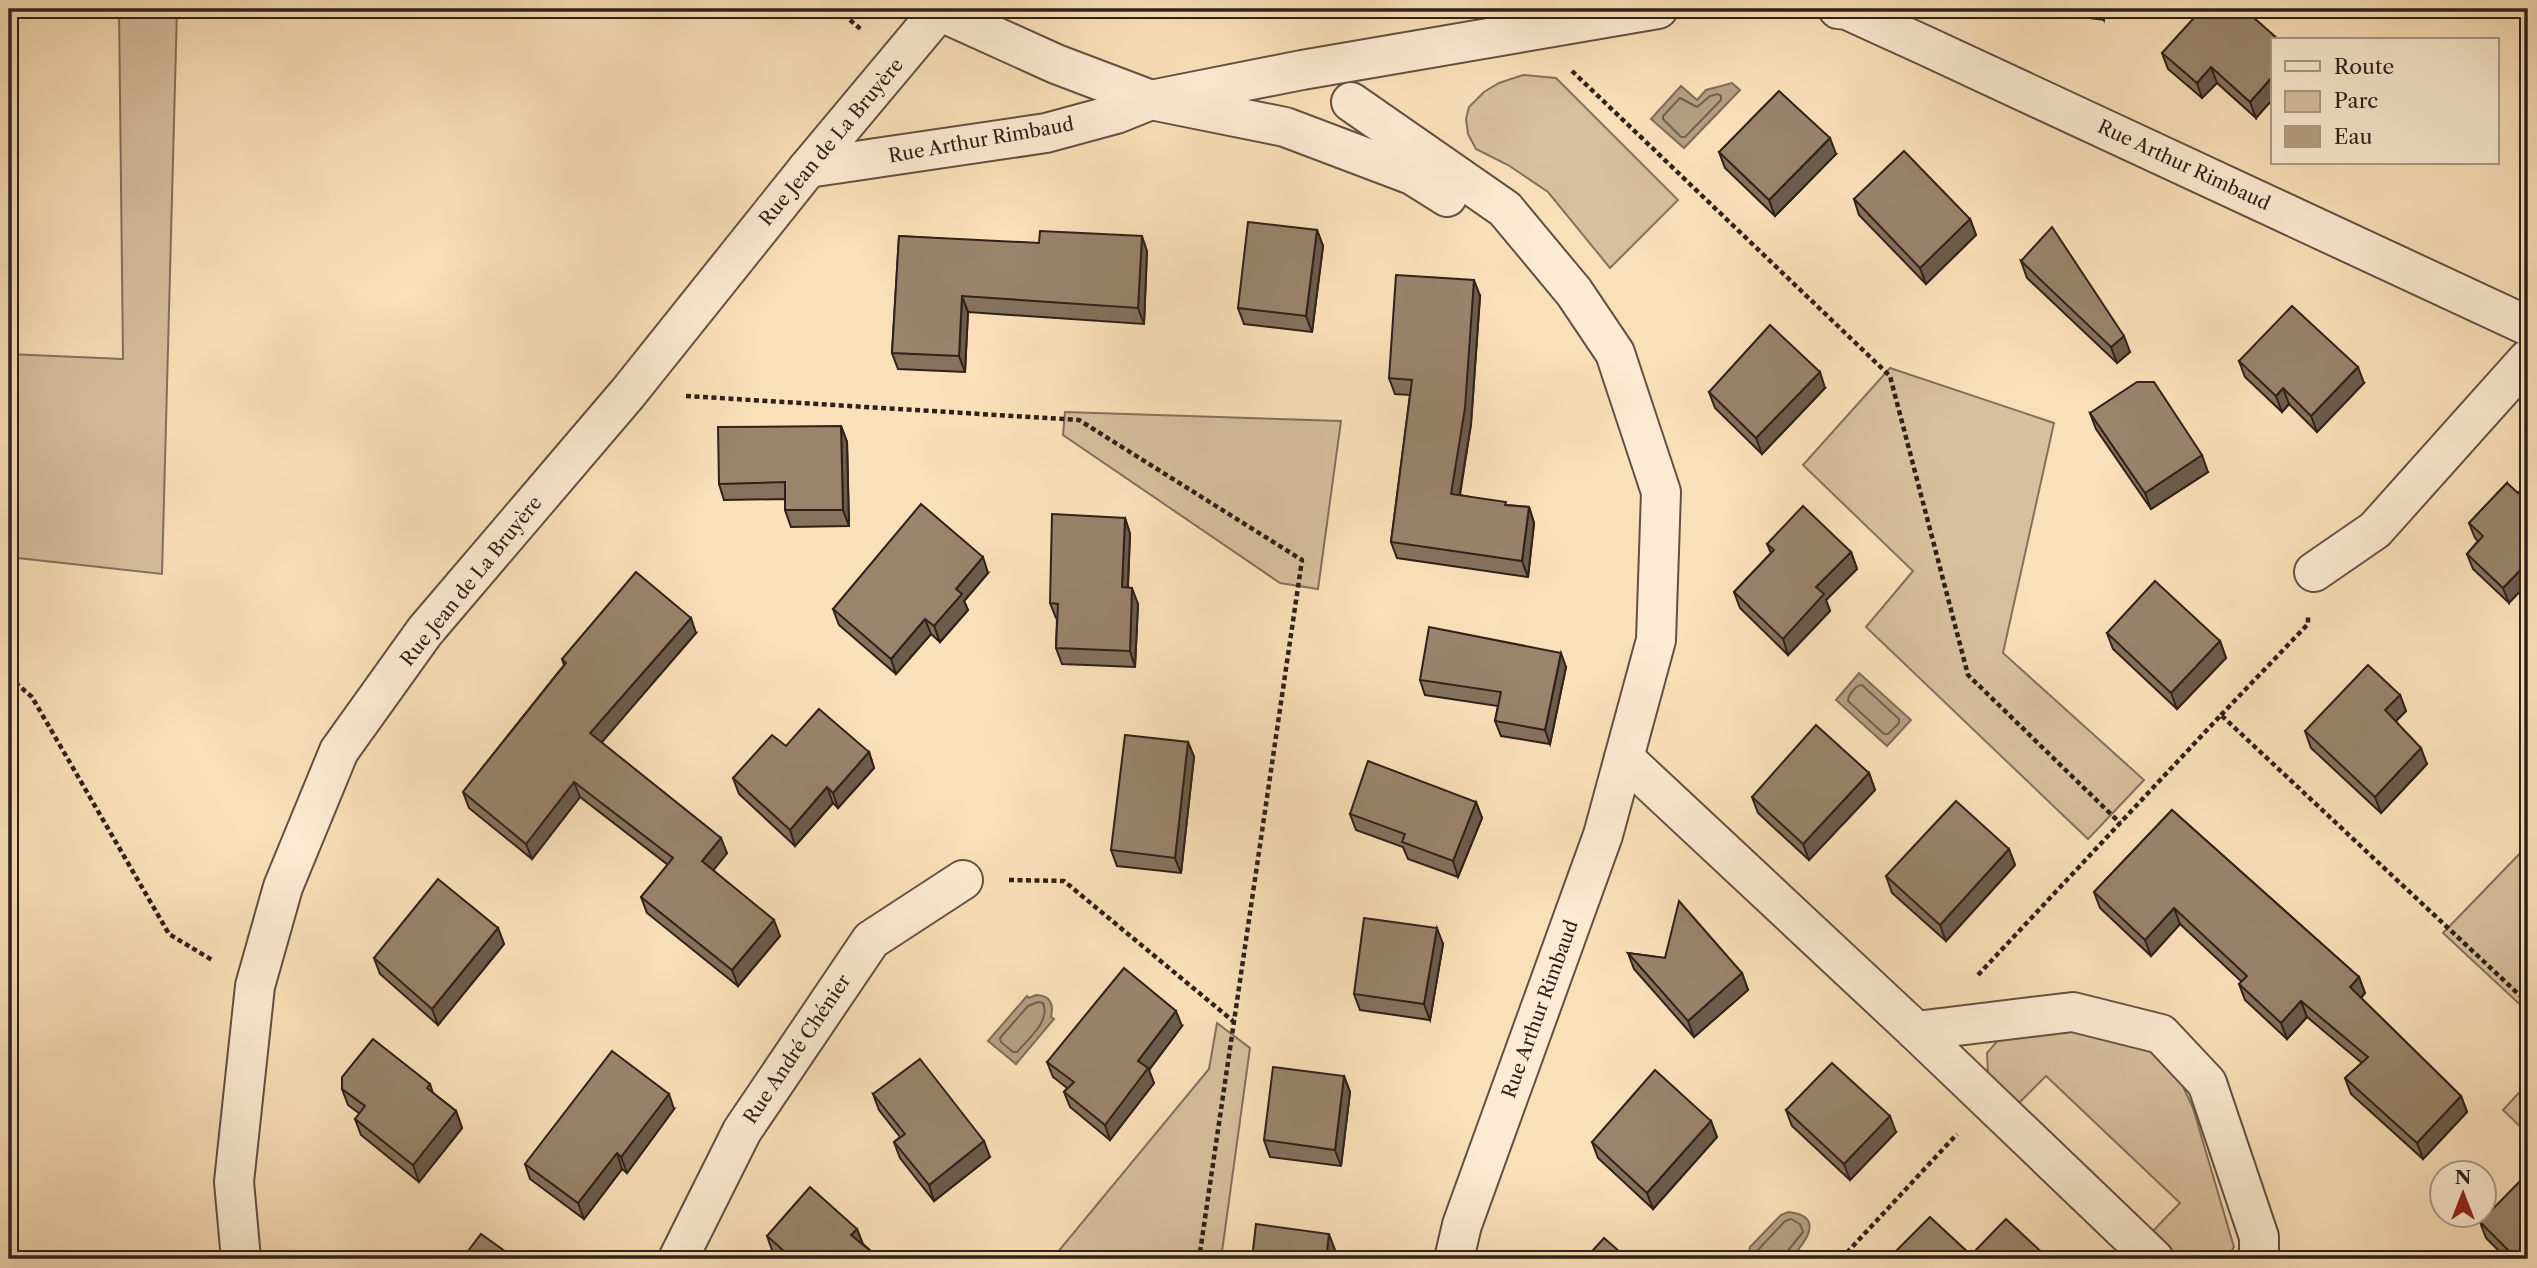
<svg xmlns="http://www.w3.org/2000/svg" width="2537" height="1268" font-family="'Libre Caslon Text',serif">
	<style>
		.green { fill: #d8bf9e; stroke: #84705c; stroke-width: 2 }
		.water { fill: #b59f83; stroke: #806c59; stroke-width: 2 }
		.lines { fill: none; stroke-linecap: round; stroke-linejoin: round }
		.shore { stroke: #72604e; stroke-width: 2 }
		.street-casing { stroke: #625041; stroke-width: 42 }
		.path { stroke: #302019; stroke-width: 4.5; stroke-dasharray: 5 3.5; stroke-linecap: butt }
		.street { stroke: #fcebd2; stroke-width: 38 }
		.wall { fill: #84725d; stroke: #302019; stroke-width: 2 }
		.shaded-wall { fill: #6b5c4c; stroke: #302019; stroke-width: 2 }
		.building { fill: #99846c; stroke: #302019; stroke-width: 2 }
		.labels { text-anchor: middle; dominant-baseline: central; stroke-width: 7; stroke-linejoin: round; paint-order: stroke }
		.street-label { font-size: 19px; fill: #302019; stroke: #fcebd2 }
	</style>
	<rect width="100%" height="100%" fill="#fae0b9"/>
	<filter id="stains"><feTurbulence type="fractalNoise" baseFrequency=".00286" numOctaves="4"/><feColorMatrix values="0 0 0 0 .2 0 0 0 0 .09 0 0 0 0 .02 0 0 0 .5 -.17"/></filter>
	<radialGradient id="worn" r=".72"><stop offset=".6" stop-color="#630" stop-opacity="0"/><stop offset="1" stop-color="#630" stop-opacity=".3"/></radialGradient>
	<!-- green -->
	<g class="green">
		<path d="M 119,9 L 177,9 L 162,574 L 9,557 L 9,354 L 123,359 Z"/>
		<path d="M 1523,75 L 1556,78 L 1678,200 L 1610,268 L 1548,192 L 1508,165 L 1476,149 L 1468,134 L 1466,119 L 1469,107 L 1484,92 L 1499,83 Z"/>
		<path d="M 1890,368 L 2054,423 L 2003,653 L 2144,780 L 2088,839 L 1866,627 L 1913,571 L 1803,465 Z"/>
		<path d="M 1065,412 L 1341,421 L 1318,589 L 1280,583 L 1063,435 Z"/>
		<path d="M 2528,845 L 2528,1012 L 2443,933 Z"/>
		<path d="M 1217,1023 L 1250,1048 L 1221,1259 L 1052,1259 L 1209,1069 Z"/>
		<path d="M 2065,1032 L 2103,1032 L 2138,1042 L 2162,1060 L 2181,1082 L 2193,1108 L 2234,1247 L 2226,1259 L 2179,1259 L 2151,1233 L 2180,1203 L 2046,1076 L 2017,1105 L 1988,1074 L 1987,1053 L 1999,1039 Z"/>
		<path d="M 2528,1083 L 2528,1134 L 2503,1110 Z"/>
	</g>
	<!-- water -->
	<g class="water">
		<path d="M 1732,83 L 1740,90 L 1684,148 L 1651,119 L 1681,86 L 1697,100 L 1706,90 Z"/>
		<path d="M 1859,673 L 1911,720 L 1887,746 L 1836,700 Z"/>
		<path d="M 1036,995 C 1050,995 1054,1004 1051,1017 L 1054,1019 L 1016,1064 L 988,1041 L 1027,996 L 1029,998 Z"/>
		<path d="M 1788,1212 C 1827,1216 1804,1244 1790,1259 L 1748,1259 L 1750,1247 L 1781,1215 Z"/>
	</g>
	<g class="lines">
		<!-- shore -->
		<g class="shore">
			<path d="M 1718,94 L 1721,96 L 1721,100 L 1685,137 L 1681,137 L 1663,119 L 1663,116 L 1680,98 L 1697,107 L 1710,96 Z"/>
			<path d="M 1862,685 L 1899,719 L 1899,723 L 1888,734 L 1884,734 L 1848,701 C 1848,695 1856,685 1862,685 Z"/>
			<path d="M 1038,1002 L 1043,1003 C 1051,1021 1028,1039 1017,1052 L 1013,1052 L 1001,1042 L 1000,1038 L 1028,1006 Z"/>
			<path d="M 1755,1259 L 1757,1251 L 1785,1221 L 1791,1219 L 1800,1224 L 1803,1232 L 1786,1253 L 1785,1259"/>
		</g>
		<!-- street casing -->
		<g class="street-casing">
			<g id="street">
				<path d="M 1838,9 L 1847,10 L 1926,46 L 2528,326"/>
				<path d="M 939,11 L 1056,64 L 1151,100 L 1285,127 L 1412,175 L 1447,197"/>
				<path d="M 1351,102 L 1505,209 L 1574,292 L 1615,353 L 1661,492 L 1656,640 L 1603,835 L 1462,1225 L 1454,1259"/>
				<path d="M 808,168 L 1046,133 L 1116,114 L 1151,100 L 1302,70 L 1658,9"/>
				<path d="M 2314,572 L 2375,530 L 2528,359"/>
				<path d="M 1624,758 L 1916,1031 L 2154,1259"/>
				<path d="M 1916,1031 L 2073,1012 L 2161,1034 L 2207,1083 L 2259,1237 L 2259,1259"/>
				<path d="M 241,1259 L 234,1182 L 255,986 L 283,887 L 339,751 L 425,631 L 628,393 L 808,168 L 941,9"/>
				<path d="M 678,1259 L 742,1131 L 871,940 L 963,880"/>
			</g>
		</g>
		<!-- path -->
		<g class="path">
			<path d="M 837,9 L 863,31"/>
			<path d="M 1572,71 L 1890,376 L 1968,675 L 2120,823"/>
			<path d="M 686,396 L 1079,420 L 1302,560 L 1199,1259"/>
			<path d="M 9,677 L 32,697 L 169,934 L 212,960"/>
			<path d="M 2221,715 L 2308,624 L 2308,617"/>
			<path d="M 1009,880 L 1064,881 L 1233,1021"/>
			<path d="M 1978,975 L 2221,715 L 2528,1003"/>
			<path d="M 1841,1259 L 1957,1134"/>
		</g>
		<!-- street -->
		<use href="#street" class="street"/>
	</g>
	<!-- wall -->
	<g class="wall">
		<path d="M 2018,9 L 2106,9 L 2104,20 Z"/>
		<path d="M 2244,9 L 2256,118 L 2217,83 L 2202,98 L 2168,69 L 2162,53 Z"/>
		<path d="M 1719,152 L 1836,154 L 1775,216 L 1725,168 Z"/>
		<path d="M 1854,199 L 1970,219 L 1976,235 L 1926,284 L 1859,215 Z"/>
		<path d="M 1317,230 L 1323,246 L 1312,332 L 1244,324 L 1238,308 Z"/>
		<path d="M 899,236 L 1147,251 L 1144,324 L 968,312 L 965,372 L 898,369 L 892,353 Z"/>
		<path d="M 2021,261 L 2130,352 L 2117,363 L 2027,278 Z"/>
		<path d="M 1480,296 L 1471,424 L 1460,495 L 1507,505 L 1529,507 L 1534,523 L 1528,577 L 1397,558 L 1391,542 L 1410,395 L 1395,394 L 1389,378 Z"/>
		<path d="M 2239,361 L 2364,383 L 2317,432 L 2289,404 L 2282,412 L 2245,377 Z"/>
		<path d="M 1825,388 L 1762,454 L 1715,408 L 1709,392 Z"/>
		<path d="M 2090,413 L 2208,472 L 2151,509 L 2096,429 Z"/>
		<path d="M 841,426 L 847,442 L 849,526 L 791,527 L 785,510 L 785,499 L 724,500 L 719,484 Z"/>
		<path d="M 2507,483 L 2509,603 L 2473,569 L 2467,554 L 2478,541 L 2475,538 L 2469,523 Z"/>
		<path d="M 1125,518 L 1130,534 L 1128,588 L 1138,604 L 1135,667 L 1062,664 L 1056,648 L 1057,619 L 1056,618 L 1050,603 Z"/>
		<path d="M 1767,544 L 1851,552 L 1857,569 L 1826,600 L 1830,611 L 1788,655 L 1740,608 L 1734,592 L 1771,553 Z"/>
		<path d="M 988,573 L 964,601 L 968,610 L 940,642 L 931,634 L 896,674 L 839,625 L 833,609 Z"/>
		<path d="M 696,633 L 601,742 L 727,853 L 713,870 L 780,936 L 738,986 L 647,913 L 641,897 L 668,865 L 580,797 L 532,859 L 469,808 L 463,792 L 564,665 L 562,659 Z"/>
		<path d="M 2107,633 L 2220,641 L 2226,658 L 2177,709 L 2113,649 Z"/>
		<path d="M 1566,667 L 1550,744 L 1501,736 L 1495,721 L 1498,706 L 1425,695 L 1420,680 Z"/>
		<path d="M 2400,695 L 2406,711 L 2396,721 L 2427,764 L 2381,813 L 2311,748 L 2305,731 Z"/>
		<path d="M 1188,742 L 1194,757 L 1181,873 L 1117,866 L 1111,850 Z"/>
		<path d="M 786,746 L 869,752 L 874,768 L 838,808 L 833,803 L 795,846 L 739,794 L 733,778 Z"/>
		<path d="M 1869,773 L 1875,790 L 1809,860 L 1758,813 L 1752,797 Z"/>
		<path d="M 1476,802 L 1482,818 L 1458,877 L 1408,859 L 1403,847 L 1356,830 L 1350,814 Z"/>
		<path d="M 2172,810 L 2359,977 L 2365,993 L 2361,998 L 2461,1096 L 2467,1112 L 2423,1159 L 2351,1094 L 2345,1078 L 2362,1063 L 2307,1017 L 2287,1039 L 2245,1000 L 2239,984 L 2242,982 L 2180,924 L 2151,956 L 2100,908 L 2094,892 Z"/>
		<path d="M 2009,849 L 2015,865 L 1946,941 L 1892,893 L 1886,876 Z"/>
		<path d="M 498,928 L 504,944 L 438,1025 L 380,974 L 374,958 Z"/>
		<path d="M 1443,944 L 1430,1020 L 1360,1010 L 1354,994 Z"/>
		<path d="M 1628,953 L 1665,958 L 1742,973 L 1748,990 L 1694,1037 L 1634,969 Z"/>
		<path d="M 1182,1026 L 1149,1070 L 1154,1083 L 1110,1140 L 1070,1107 L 1064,1092 L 1067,1088 L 1053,1077 L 1047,1062 Z"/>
		<path d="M 1344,1076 L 1350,1092 L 1341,1166 L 1270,1157 L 1264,1140 Z"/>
		<path d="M 430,1084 L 433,1093 L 456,1111 L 462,1128 L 419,1182 L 361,1135 L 355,1119 L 360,1114 L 348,1105 L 342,1089 Z"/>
		<path d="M 873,1094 L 990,1157 L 934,1201 L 900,1158 L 894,1142 L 900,1137 L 879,1110 Z"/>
		<path d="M 674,1109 L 627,1173 L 622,1169 L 584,1219 L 530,1179 L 525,1164 Z"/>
		<path d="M 1786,1110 L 1896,1132 L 1850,1180 L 1792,1126 Z"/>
		<path d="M 1711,1121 L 1717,1137 L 1653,1209 L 1598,1158 L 1592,1142 Z"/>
		<path d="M 2480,1222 L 2528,1259 L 2507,1259 L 2486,1238 Z"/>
		<path d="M 857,1229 L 863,1244 L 880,1259 L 780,1259 L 773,1253 L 767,1236 Z"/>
	</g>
	<!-- shaded-wall -->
	<g class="shaded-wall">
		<path d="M 2100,9 L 2106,9 L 2104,20 Z"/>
		<path d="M 2211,67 L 2217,83 L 2202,98 L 2197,83 Z"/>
		<path d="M 2273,76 L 2273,99 L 2256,118 L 2250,102 Z"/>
		<path d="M 1830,138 L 1836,154 L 1775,216 L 1769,200 Z"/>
		<path d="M 1970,219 L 1976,235 L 1926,284 L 1920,268 Z"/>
		<path d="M 1317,230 L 1323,246 L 1312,332 L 1306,316 Z"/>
		<path d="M 1142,236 L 1147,251 L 1144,324 L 1138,308 Z"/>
		<path d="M 1474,280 L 1480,296 L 1471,424 L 1457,510 L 1451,494 Z"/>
		<path d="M 962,296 L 968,312 L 965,372 L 959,356 Z"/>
		<path d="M 2124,336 L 2130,352 L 2117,363 L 2111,347 Z"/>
		<path d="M 2358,367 L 2364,383 L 2317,432 L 2311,416 Z"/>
		<path d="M 1820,372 L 1825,388 L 1762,454 L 1756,438 Z"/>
		<path d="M 2283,388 L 2289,404 L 2282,412 L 2276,396 Z"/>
		<path d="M 841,426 L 847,442 L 849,526 L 843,510 Z"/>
		<path d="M 2202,455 L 2208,472 L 2151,509 L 2145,493 Z"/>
		<path d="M 1529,507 L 1534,523 L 1528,577 L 1522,561 Z"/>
		<path d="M 1125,518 L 1130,534 L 1127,603 L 1122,587 Z"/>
		<path d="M 1851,552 L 1857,569 L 1826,600 L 1830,611 L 1788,655 L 1783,639 L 1816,587 Z"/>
		<path d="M 983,557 L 988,573 L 964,601 L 968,610 L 940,642 L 934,626 L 956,589 Z"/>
		<path d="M 2528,562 L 2528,583 L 2509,603 L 2503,588 Z"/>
		<path d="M 1132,588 L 1138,604 L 1135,667 L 1130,651 Z"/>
		<path d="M 691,618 L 696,633 L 596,749 L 590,733 Z"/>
		<path d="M 925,619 L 931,634 L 896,674 L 891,659 Z"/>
		<path d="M 2220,641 L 2226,658 L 2177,709 L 2171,693 Z"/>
		<path d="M 1561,653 L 1566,667 L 1550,744 L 1545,730 Z"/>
		<path d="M 2400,695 L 2406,711 L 2391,726 L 2385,710 Z"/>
		<path d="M 1188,742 L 1194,757 L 1181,873 L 1175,858 Z"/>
		<path d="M 2421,748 L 2427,764 L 2381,813 L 2375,797 Z"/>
		<path d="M 869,752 L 874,768 L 838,808 L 833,793 Z"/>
		<path d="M 1869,773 L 1875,790 L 1809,860 L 1803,844 Z"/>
		<path d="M 574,782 L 580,797 L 532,859 L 526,844 Z"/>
		<path d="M 827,787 L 833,803 L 795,846 L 790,830 Z"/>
		<path d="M 1476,802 L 1482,818 L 1458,877 L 1453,861 Z"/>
		<path d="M 721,838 L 727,853 L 708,877 L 702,861 Z"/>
		<path d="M 2009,849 L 2015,865 L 1946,941 L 1940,925 Z"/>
		<path d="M 2174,908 L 2180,924 L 2151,956 L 2145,940 Z"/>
		<path d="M 774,920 L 780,936 L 738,986 L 732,970 Z"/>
		<path d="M 498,928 L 504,944 L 438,1025 L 432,1009 Z"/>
		<path d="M 1437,928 L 1443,944 L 1430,1020 L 1424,1004 Z"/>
		<path d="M 1742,973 L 1748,990 L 1694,1037 L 1688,1021 Z"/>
		<path d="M 2359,977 L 2365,993 L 2356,1003 L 2350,987 Z"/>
		<path d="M 2301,1001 L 2307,1017 L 2287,1039 L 2281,1023 Z"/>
		<path d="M 1176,1011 L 1182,1026 L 1149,1070 L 1154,1083 L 1110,1140 L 1105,1125 L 1138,1061 Z"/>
		<path d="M 1344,1076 L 1350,1092 L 1341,1166 L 1335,1150 Z"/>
		<path d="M 669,1094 L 674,1109 L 627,1173 L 621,1157 Z"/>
		<path d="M 2461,1096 L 2467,1112 L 2423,1159 L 2417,1143 Z"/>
		<path d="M 456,1111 L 462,1128 L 419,1182 L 413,1165 Z"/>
		<path d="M 1890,1116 L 1896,1132 L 1850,1180 L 1844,1164 Z"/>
		<path d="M 1711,1121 L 1717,1137 L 1653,1209 L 1647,1193 Z"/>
		<path d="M 984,1141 L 990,1157 L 934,1201 L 929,1185 Z"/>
		<path d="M 617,1153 L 622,1169 L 584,1219 L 578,1203 Z"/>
		<path d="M 857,1229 L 863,1245 L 851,1235 Z"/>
		<path d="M 1329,1234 L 1335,1250 L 1334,1259 L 1326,1259 Z"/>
	</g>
	<!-- building -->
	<g class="building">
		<path d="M 2202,9 L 2244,9 L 2279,40 L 2273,40 L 2273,76 L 2250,102 L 2211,67 L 2197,83 L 2162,53 Z"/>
		<path d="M 1779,91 L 1830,138 L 1769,200 L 1719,152 Z"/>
		<path d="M 1904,151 L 1970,219 L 1920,268 L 1854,199 Z"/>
		<path d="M 1248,222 L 1317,230 L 1306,316 L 1238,308 Z"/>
		<path d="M 2052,227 L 2124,336 L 2111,347 L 2021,261 Z"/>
		<path d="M 1040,231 L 1142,236 L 1138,308 L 962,296 L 959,356 L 892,353 L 899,236 L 1039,243 Z"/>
		<path d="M 1396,275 L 1474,280 L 1465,408 L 1451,494 L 1506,502 L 1505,505 L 1529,507 L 1522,561 L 1391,542 L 1412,380 L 1389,378 Z"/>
		<path d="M 2292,306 L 2358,367 L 2311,416 L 2283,388 L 2276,396 L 2239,361 Z"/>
		<path d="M 1770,325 L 1820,372 L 1756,438 L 1709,392 Z"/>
		<path d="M 2137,382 L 2154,382 L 2202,455 L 2145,493 L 2090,413 Z"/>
		<path d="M 841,426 L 843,510 L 785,510 L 785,482 L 719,484 L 718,427 Z"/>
		<path d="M 2528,482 L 2528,562 L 2503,588 L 2467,554 L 2483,536 L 2469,523 L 2507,483 L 2518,493 Z"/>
		<path d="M 921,504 L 983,557 L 956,589 L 962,594 L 934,626 L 925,619 L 891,659 L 833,609 Z"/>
		<path d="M 1803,506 L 1851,552 L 1816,587 L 1824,594 L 1783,639 L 1734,592 L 1774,550 L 1767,544 Z"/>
		<path d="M 1052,514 L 1125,518 L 1122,587 L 1132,588 L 1130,651 L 1056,648 L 1058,604 L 1050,603 Z"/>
		<path d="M 636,572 L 691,618 L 590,733 L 721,838 L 702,861 L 774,920 L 732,970 L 641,897 L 673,858 L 574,782 L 526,844 L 463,792 L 566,663 L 562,659 Z"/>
		<path d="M 2155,581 L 2220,641 L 2171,693 L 2107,633 Z"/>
		<path d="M 1429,627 L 1561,653 L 1545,730 L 1495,721 L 1501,692 L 1420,680 Z"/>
		<path d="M 2368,665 L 2400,695 L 2385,710 L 2421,748 L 2375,797 L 2305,731 Z"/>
		<path d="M 819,709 L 869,752 L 833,793 L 827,787 L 790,830 L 733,778 L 772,735 L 786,746 Z"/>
		<path d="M 1816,725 L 1869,773 L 1803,844 L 1752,797 Z"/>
		<path d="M 1125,735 L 1188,742 L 1175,858 L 1111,850 Z"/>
		<path d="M 1368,761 L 1476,802 L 1453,861 L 1402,842 L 1405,834 L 1350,814 Z"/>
		<path d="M 1956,801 L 2009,849 L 1940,925 L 1886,876 Z"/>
		<path d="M 2172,810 L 2359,977 L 2350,987 L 2461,1096 L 2417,1143 L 2345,1078 L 2368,1057 L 2301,1001 L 2281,1023 L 2239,984 L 2247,976 L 2174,908 L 2145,940 L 2094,892 Z"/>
		<path d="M 438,879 L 498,928 L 432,1009 L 374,958 Z"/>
		<path d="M 1679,901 L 1742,973 L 1688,1021 L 1628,953 L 1665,958 Z"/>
		<path d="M 1364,918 L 1437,928 L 1424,1004 L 1354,994 Z"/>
		<path d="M 1124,968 L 1176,1011 L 1138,1061 L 1148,1068 L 1105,1125 L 1064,1092 L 1074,1082 L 1047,1062 Z"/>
		<path d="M 373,1039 L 430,1084 L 427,1088 L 456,1111 L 413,1165 L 355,1119 L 365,1106 L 342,1089 L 342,1077 Z"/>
		<path d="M 612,1051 L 669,1094 L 621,1157 L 617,1153 L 578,1203 L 525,1164 Z"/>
		<path d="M 920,1059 L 984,1141 L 929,1185 L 894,1142 L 905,1134 L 873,1094 Z"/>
		<path d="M 1832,1063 L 1890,1116 L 1844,1164 L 1786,1110 Z"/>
		<path d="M 1273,1067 L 1344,1076 L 1335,1150 L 1264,1140 Z"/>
		<path d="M 1655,1070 L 1711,1121 L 1647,1193 L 1592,1142 Z"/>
		<path d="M 2528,1173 L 2528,1259 L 2509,1259 L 2508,1258 L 2512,1254 L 2480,1222 Z"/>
		<path d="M 810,1187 L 857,1229 L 851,1235 L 880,1259 L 793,1259 L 767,1236 Z"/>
		<path d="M 1930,1217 L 1971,1255 L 2006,1219 L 2049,1259 L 1888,1259 Z"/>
		<path d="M 1256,1224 L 1329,1234 L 1326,1259 L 1252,1259 Z"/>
		<path d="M 481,1234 L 516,1259 L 462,1259 Z"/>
		<path d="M 1604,1238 L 1628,1259 L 1585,1259 Z"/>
	</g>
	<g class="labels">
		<!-- street labels -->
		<g class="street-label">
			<text transform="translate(981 140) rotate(-10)">Rue Arthur Rimbaud</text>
			<text transform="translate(831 142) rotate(-50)">Rue Jean de La Bruyère</text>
			<text transform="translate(2184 165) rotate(25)">Rue Arthur Rimbaud</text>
			<text transform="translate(471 581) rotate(-51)">Rue Jean de La Bruyère</text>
			<text transform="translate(1540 1009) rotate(-70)">Rue Arthur Rimbaud</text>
			<text transform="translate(797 1049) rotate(-56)">Rue André Chénier</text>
		</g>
	</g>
	<!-- margin -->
	<rect width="2537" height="1268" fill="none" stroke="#fae0b9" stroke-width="35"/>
	<rect x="10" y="10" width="2516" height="1247" fill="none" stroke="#302019" stroke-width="3.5"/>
	<rect x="18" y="18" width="2502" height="1233" fill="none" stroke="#302019" stroke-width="2"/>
	<!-- legend -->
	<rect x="2271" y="38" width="228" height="126" fill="#fcebd2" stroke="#aa9a88" stroke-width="2"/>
	<rect x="2285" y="61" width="35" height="10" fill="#fcebd2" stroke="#aa9a88" stroke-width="2"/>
	<text x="2334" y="74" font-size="21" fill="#302019">Route</text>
	<rect x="2285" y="91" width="35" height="21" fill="#d8bf9e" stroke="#aa9a88" stroke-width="2"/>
	<text x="2334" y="108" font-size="21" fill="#302019">Parc</text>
	<rect x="2285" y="126" width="35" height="21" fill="#b59f83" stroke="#aa9a88" stroke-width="2"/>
	<text x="2334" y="144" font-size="21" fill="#302019">Eau</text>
	<!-- north arrow -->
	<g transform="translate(2463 1194)"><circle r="33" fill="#fcebd2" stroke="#aa9a88" stroke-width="2"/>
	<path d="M0-5L12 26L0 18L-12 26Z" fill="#8f2418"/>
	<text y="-10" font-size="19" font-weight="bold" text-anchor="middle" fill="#302019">N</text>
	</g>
	<rect width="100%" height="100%" filter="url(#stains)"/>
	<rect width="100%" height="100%" fill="url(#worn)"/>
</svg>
